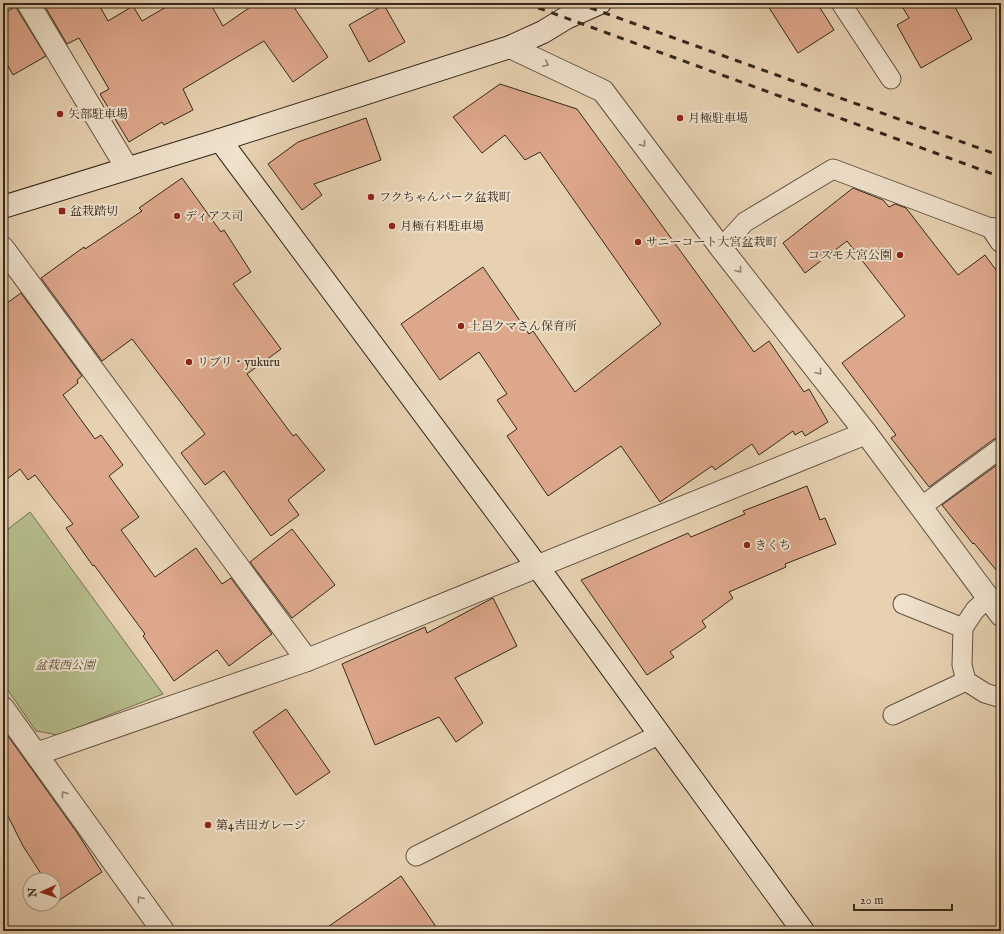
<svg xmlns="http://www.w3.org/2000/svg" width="1004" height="934" font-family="'IM FELL English','Noto Serif JP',serif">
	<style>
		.green { fill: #b6bc8c; stroke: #757254 }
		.building { fill: #dda78b; stroke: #34281c }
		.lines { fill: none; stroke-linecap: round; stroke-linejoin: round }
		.lane-casing { stroke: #615241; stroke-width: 21 }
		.street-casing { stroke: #615241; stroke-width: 24 }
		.secondary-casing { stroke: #34281c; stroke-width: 24 }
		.lane { stroke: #efe1cc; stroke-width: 19 }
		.street { stroke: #efe1cc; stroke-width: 22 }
		.secondary { stroke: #efe1cc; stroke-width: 22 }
		.rail { stroke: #34281c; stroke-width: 3; stroke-dasharray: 7 7; stroke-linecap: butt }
		.oneway { stroke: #928474 }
		.poi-dot { fill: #8f2418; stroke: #efe1cc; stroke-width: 1.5 }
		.labels { text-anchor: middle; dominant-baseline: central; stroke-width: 4; stroke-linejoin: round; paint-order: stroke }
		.poi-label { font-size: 12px; fill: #34281c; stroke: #efe1cc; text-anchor: start }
		.park-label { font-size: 12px; font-style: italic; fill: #544d38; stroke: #efe1cc }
	</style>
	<rect width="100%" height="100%" fill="#e7d1b1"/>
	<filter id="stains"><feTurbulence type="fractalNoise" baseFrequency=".005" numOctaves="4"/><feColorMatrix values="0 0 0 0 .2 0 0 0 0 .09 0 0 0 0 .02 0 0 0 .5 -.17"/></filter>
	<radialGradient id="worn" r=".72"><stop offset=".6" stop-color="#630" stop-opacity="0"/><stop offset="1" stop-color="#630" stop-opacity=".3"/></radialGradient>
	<!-- green -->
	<path class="green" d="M 30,512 L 163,694 L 58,735 L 36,731 L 3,683 L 3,533 Z"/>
	<!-- building -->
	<g class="building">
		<path d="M 43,3 L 98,3 L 108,21 L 133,6 L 142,21 L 173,3 L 210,3 L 223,26 L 256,3 L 291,3 L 328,57 L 293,82 L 264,41 L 183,89 L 193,110 L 164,125 L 162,122 L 129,142 L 100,94 L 109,89 L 79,38 L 67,44 Z"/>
		<path d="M 766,3 L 817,3 L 834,30 L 798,53 Z"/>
		<path d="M 900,3 L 953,3 L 972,39 L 921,68 L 897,25 L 909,18 Z"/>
		<path d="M 384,5 L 405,42 L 369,62 L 349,25 Z"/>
		<path d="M 16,6 L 17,9 L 46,56 L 13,75 L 3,57 L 3,14 Z"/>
		<path d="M 500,84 L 577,109 L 754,352 L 769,341 L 804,392 L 809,389 L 828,422 L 805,436 L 802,431 L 795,435 L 793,431 L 759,455 L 752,444 L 715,470 L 712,466 L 660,502 L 621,446 L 548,496 L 507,436 L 517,429 L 497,400 L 507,394 L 479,352 L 440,380 L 401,324 L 483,267 L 529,334 L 533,331 L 575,392 L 661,324 L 540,152 L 525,160 L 505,135 L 482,153 L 453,117 Z"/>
		<path d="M 366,118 L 381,160 L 314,184 L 322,195 L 302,210 L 268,164 L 298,142 Z"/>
		<path d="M 182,178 L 221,232 L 224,230 L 251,272 L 233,284 L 281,349 L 247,374 L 293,436 L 296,434 L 325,470 L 288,500 L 299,515 L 271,536 L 224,471 L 205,485 L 181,453 L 205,434 L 132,339 L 102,361 L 41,278 L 84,247 L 85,249 L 142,211 L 139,208 Z"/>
		<path d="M 853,188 L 883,200 L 889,207 L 895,204 L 906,208 L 958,275 L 985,255 L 1001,277 L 1001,437 L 994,439 L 929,487 L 891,438 L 896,435 L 842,363 L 905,316 L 847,241 L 805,273 L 783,243 Z"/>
		<path d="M 21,293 L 82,376 L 77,380 L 78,383 L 63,395 L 95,439 L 101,435 L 123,465 L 109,476 L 139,517 L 121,530 L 155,577 L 196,548 L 222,584 L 231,578 L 272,634 L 229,666 L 217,650 L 174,681 L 143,636 L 145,634 L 94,565 L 93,566 L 66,528 L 73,524 L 35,475 L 28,480 L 20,469 L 3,482 L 3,306 Z"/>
		<path d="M 1001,462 L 1001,576 L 974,543 L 973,544 L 942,505 Z"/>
		<path d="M 807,486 L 820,520 L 825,518 L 836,544 L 785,564 L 786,567 L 729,592 L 733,598 L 702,621 L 706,627 L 670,652 L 674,657 L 647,675 L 581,580 L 688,533 L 691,537 L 745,514 L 743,511 Z"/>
		<path d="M 292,529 L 335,585 L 292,618 L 250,562 Z"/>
		<path d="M 493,598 L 517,646 L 455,678 L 483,723 L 456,742 L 439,717 L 375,745 L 342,664 L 425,627 L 427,633 Z"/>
		<path d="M 286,709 L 330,772 L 296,795 L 253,732 Z"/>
		<path d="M 3,729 L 78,834 L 102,872 L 58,901 L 54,895 L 54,880 L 45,880 L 23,846 L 3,806 Z"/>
		<path d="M 401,876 L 439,931 L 322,931 Z"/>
	</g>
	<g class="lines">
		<!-- lane casing -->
		<g class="lane-casing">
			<g id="lane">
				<path d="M 841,3 L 891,79"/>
				<path d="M 721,248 L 745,222 L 833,169 L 993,229"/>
				<path d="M 921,507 L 1001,448"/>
				<path d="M 988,598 L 975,610 L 963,628 L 962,665 L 966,681 L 985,693 L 1001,698"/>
				<path d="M 903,604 L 963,628"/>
				<path d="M 893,715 L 966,681"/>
				<path d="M 416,856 L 660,734"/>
			</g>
		</g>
		<!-- street casing -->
		<g class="street-casing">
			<g id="street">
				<path d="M 28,3 L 127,168"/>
				<path d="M 510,47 L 603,91 L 721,248 L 866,433 L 1001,615"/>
				<path d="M 993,229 L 1001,241"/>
				<path d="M 3,248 L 307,660"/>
				<path d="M 3,708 L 163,931"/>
				<path d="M 36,754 L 307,660 L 866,433"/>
			</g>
		</g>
		<!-- secondary casing -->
		<g class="secondary-casing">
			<g id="secondary">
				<path d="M 220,140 L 537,566 L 803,931"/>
				<path d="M 3,207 L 220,140 L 510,47 L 543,32 L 566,18 L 600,3"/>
			</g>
		</g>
		<!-- lane -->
		<use href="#lane" class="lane"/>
		<!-- street -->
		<use href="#street" class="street"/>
		<!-- secondary -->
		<use href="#secondary" class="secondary"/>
		<!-- rail -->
		<g class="rail">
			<path d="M 525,3 L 1001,177"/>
			<path d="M 577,3 L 1001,156"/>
		</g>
	</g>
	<!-- one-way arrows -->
	<defs><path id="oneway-chevron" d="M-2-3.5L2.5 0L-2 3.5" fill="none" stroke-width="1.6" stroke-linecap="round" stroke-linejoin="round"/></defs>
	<g class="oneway">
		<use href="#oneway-chevron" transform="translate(546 64) rotate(25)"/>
		<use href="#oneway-chevron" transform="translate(643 144) rotate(53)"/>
		<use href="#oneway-chevron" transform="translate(739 270) rotate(52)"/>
		<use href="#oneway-chevron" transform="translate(819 372) rotate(52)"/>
		<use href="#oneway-chevron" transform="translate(64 794) rotate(-126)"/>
		<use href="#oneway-chevron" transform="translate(140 899) rotate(-126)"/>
	</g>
	<!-- markers -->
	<g class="poi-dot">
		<circle cx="60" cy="114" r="4"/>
		<circle cx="680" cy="118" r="4"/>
		<circle cx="371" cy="197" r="4"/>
		<rect x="58" y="207" width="8" height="8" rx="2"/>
		<circle cx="177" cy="216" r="4"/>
		<circle cx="392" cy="226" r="4"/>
		<circle cx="638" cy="242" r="4"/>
		<circle cx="900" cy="255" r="4"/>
		<circle cx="461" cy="326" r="4"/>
		<circle cx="189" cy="362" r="4"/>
		<circle cx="747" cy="545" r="4"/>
		<circle cx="208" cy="825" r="4"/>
	</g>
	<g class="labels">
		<!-- poi labels -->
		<g class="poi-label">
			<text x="68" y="114">矢部駐車場</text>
			<text x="688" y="118">月極駐車場</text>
			<text x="379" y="197">フクちゃんパーク盆栽町</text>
			<text x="70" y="211">盆栽踏切</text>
			<text x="185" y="216">ディアス司</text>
			<text x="400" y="226">月極有料駐車場</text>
			<text x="646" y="242">サニーコート大宮盆栽町</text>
			<text x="892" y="255" text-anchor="end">コスモ大宮公園</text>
			<text x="469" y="326">土呂クマさん保育所</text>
			<text x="197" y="362">リブリ・yukuru</text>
			<text x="755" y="545">きくち</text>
			<text x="216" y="825">第4吉田ガレージ</text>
		</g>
		<!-- park labels -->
		<g class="park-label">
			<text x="65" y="665">盆栽西公園</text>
		</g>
	</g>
	<!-- margin -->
	<rect width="1004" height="934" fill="none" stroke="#e7d1b1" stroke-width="16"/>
	<rect x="4" y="4" width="996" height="926" fill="none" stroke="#34281c" stroke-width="2"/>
	<rect x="8" y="8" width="988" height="918" fill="none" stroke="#34281c"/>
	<!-- north arrow -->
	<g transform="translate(42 892) rotate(267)"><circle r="19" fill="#efe1cc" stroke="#a49786"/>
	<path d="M0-3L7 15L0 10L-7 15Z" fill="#8f2418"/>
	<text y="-6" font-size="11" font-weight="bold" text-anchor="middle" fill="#34281c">N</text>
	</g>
	<!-- scale -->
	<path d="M854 904v6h98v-6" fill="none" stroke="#34281c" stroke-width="2"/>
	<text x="860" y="904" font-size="12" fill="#34281c" stroke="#efe1cc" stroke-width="3" paint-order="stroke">20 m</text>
	<rect width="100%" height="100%" filter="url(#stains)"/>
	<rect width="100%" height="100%" fill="url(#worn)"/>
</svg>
